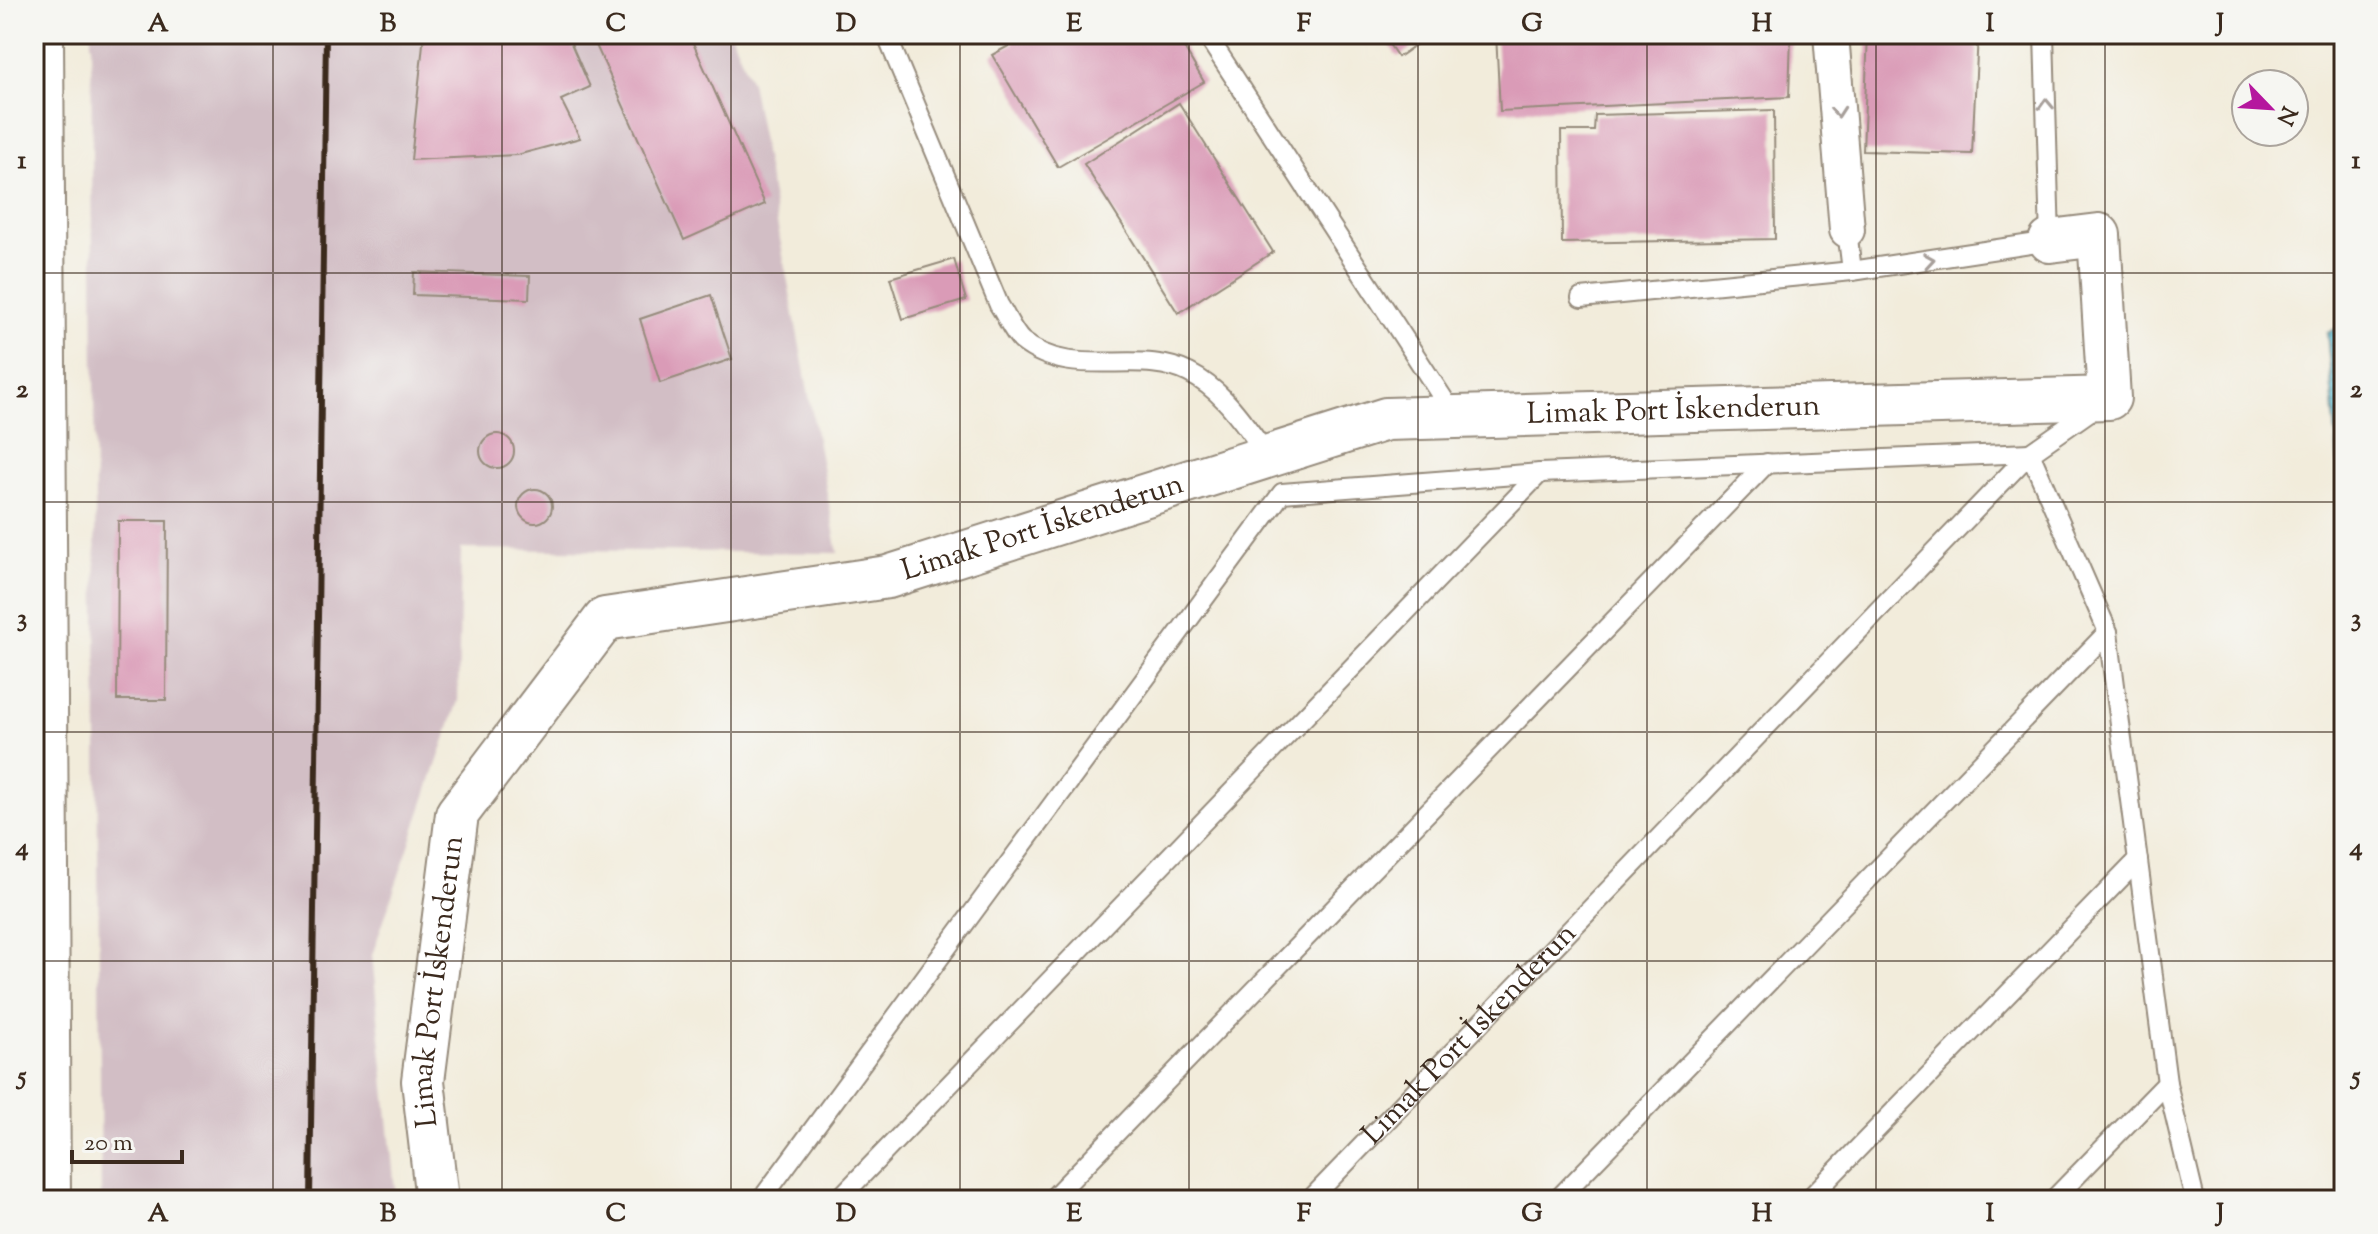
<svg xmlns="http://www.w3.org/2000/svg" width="2378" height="1234" font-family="'Sorts Mill Goudy',serif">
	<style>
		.railway { fill: #d2bec5 }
		.water { fill: url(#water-rules); stroke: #477278; stroke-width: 2 }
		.building { fill: #da9bb7 }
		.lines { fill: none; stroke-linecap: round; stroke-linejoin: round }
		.service-casing { stroke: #968b7c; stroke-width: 22 }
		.minor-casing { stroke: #968b7c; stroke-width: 38 }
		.tertiary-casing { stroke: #968b7c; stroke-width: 46 }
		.trunk-casing { stroke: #968b7c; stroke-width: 48 }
		.service { stroke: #fff; stroke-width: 18 }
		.minor { stroke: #fff; stroke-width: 34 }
		.tertiary { stroke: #fff; stroke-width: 42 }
		.trunk { stroke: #fff; stroke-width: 44 }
		.rail { stroke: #3b2a1e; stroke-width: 6 }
		.oneway { stroke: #a79f9a }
		.grid { fill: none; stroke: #3b2a1e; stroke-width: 2; stroke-opacity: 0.55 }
		.labels { text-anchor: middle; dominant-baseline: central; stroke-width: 7; stroke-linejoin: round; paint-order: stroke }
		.street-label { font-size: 30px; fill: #3b2a1e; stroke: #f6f6f2 }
		.neatline { fill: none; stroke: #3b2a1e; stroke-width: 3 }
		.grid-label { font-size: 26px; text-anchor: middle; font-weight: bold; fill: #3b2a1e }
	</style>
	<defs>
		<pattern id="water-rules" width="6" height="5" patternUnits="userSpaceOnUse" patternTransform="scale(2)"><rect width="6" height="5" fill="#53bad1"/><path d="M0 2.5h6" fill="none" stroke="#4697a9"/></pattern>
	</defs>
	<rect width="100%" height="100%" fill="#f6f6f2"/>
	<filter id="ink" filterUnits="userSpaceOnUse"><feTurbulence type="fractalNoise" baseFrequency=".0125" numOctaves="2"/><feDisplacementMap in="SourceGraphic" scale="16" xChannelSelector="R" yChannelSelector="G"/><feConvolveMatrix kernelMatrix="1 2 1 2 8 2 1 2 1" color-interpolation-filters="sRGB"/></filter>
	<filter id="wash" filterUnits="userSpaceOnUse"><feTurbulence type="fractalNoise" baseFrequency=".006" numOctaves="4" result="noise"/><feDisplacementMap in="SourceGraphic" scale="32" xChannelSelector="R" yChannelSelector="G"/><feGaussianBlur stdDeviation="1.8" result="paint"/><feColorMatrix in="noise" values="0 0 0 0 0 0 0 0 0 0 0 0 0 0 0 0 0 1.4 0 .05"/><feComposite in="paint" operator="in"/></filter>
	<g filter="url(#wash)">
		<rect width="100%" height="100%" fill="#f2ecdb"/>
		<!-- railway -->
		<path class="railway" d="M 91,34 L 731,34 L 751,82 L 838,553 L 461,549 L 458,701 L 372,955 L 396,1200 L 101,1200 Z"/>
		<!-- water -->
		<path class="water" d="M 2344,325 L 2344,529 L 2327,333 Z"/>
		<g id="blocks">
			<!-- building -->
			<g class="building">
				<path d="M 424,34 L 567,34 L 590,87 L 561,100 L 580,138 L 517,155 L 411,160 Z"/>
				<path d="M 591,34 L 689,34 L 765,204 L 684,240 Z"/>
				<path d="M 1009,34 L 1176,34 L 1204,82 L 1058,167 L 992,55 L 1014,43 Z"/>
				<path d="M 1382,34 L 1421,34 L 1424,39 L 1398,57 Z"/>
				<path d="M 1496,34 L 1791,34 L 1789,97 L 1500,111 Z"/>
				<path d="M 1868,34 L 1978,34 L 1972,154 L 1863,151 Z"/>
				<path d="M 1179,103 L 1273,252 L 1178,313 L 1084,164 Z"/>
				<path d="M 1774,110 L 1775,239 L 1562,243 L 1561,131 L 1594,131 L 1595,115 Z"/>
				<path d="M 954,259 L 966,300 L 903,319 L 890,278 Z"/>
				<path d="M 414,272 L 530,276 L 529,299 L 413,295 Z"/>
				<path d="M 711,295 L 732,359 L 660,383 L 640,319 Z"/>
				<circle cx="497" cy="451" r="17"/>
				<circle cx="535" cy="506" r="17"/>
				<path d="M 118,521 L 167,521 L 166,700 L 117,700 Z"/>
			</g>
		</g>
	</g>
	<g filter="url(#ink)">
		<use href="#blocks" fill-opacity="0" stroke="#968b7c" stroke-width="2"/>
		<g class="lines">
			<!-- service casing -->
			<g class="service-casing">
				<g id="service">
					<path d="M 886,34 L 999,305 C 1006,315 1013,333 1022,341 C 1073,382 1139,347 1189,373 C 1225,391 1245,426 1269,457"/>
					<path d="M 1206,34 L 1454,415"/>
					<path d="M 1847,230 L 1852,271"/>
					<path d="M 1581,298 L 1852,271 L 2050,241 L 2044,34"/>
					<path d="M 761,1200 L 1282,493 L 1540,473 L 2030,453 L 2108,632 L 2167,1083 L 2195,1200"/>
					<path d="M 838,1200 L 1540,473"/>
					<path d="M 1051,1200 L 1767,463"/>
					<path id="s1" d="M 1310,1200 L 2030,453 L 2096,407"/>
					<path d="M 1557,1200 L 2108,632"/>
					<path d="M 1808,1200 L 2138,860"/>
					<path d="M 2053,1200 L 2167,1083"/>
				</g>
			</g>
			<!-- minor casing -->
			<g class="minor-casing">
				<path id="minor" d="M 1831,34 L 1847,230"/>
			</g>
			<!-- tertiary casing -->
			<g class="tertiary-casing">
				<g id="tertiary">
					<path id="s2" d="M 437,1200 L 423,1081 L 457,814 L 605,619 L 888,577 L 1386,419 L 2109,398 L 2099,235 L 2050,241"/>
				</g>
			</g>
			<!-- trunk casing -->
			<g class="trunk-casing">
				<path id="trunk" d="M 41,34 L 48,1200"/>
			</g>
			<!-- service -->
			<use href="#service" class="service"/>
			<!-- minor -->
			<use href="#minor" class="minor"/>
			<!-- tertiary -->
			<use href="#tertiary" class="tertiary"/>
			<!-- trunk -->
			<use href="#trunk" class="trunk"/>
			<!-- rail -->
			<path class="rail" d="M 310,1200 L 326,34"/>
		</g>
		<!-- one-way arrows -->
		<defs><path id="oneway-chevron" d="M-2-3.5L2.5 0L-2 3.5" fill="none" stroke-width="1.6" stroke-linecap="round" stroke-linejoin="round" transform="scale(2)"/></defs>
		<g class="oneway">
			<use href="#oneway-chevron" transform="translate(2046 104) rotate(-92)"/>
			<use href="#oneway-chevron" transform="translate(1838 112) rotate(85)"/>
			<use href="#oneway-chevron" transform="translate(1929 260) rotate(-9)"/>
		</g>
	</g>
	<!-- grid -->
	<path class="grid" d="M 273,34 L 273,1200M 502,34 L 502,1200M 731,34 L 731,1200M 960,34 L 960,1200M 1189,34 L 1189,1200M 1418,34 L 1418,1200M 1647,34 L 1647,1200M 1876,34 L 1876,1200M 2105,34 L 2105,1200M 34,273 L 2344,273M 34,502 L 2344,502M 34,732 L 2344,732M 34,961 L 2344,961"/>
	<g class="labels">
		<!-- street labels -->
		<g class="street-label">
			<text stroke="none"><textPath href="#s2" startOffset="1730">Limak Port İskenderun</textPath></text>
			<text stroke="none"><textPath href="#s2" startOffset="1082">Limak Port İskenderun</textPath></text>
			<text stroke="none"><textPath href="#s2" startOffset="220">Limak Port İskenderun</textPath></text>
			<text stroke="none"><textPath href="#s1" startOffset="230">Limak Port İskenderun</textPath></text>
		</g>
	</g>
	<!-- margin -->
	<rect width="2378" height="1234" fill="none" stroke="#f6f6f2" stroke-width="88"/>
	<!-- north arrow -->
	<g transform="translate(2270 108) rotate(115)"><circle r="38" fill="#f6f6f2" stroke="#aba49d" stroke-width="2"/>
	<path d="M0-6L14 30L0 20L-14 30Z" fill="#b5179e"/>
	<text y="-12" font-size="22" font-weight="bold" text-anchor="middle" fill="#3b2a1e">N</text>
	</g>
	<!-- scale -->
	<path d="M72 1150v12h110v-12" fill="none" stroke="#3b2a1e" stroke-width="4"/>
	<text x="84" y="1150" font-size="24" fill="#3b2a1e" stroke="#f6f6f2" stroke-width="6" paint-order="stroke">20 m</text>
	<rect x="44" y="44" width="2290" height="1146" class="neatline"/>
	<g class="grid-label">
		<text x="158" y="31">A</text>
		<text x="388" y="31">B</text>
		<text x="616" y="31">C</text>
		<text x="846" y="31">D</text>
		<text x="1074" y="31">E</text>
		<text x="1304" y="31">F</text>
		<text x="1532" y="31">G</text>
		<text x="1762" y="31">H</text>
		<text x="1990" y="31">I</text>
		<text x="2220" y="31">J</text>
		<text x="22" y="168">1</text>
		<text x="2356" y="168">1</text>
		<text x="22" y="397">2</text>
		<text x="2356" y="397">2</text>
		<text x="22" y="626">3</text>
		<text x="2356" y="626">3</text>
		<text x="22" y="855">4</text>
		<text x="2356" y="855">4</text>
		<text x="22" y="1084">5</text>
		<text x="2356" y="1084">5</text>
		<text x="158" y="1221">A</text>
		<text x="388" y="1221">B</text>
		<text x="616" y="1221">C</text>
		<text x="846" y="1221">D</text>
		<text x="1074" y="1221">E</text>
		<text x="1304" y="1221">F</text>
		<text x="1532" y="1221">G</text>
		<text x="1762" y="1221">H</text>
		<text x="1990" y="1221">I</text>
		<text x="2220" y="1221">J</text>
	</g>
</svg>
